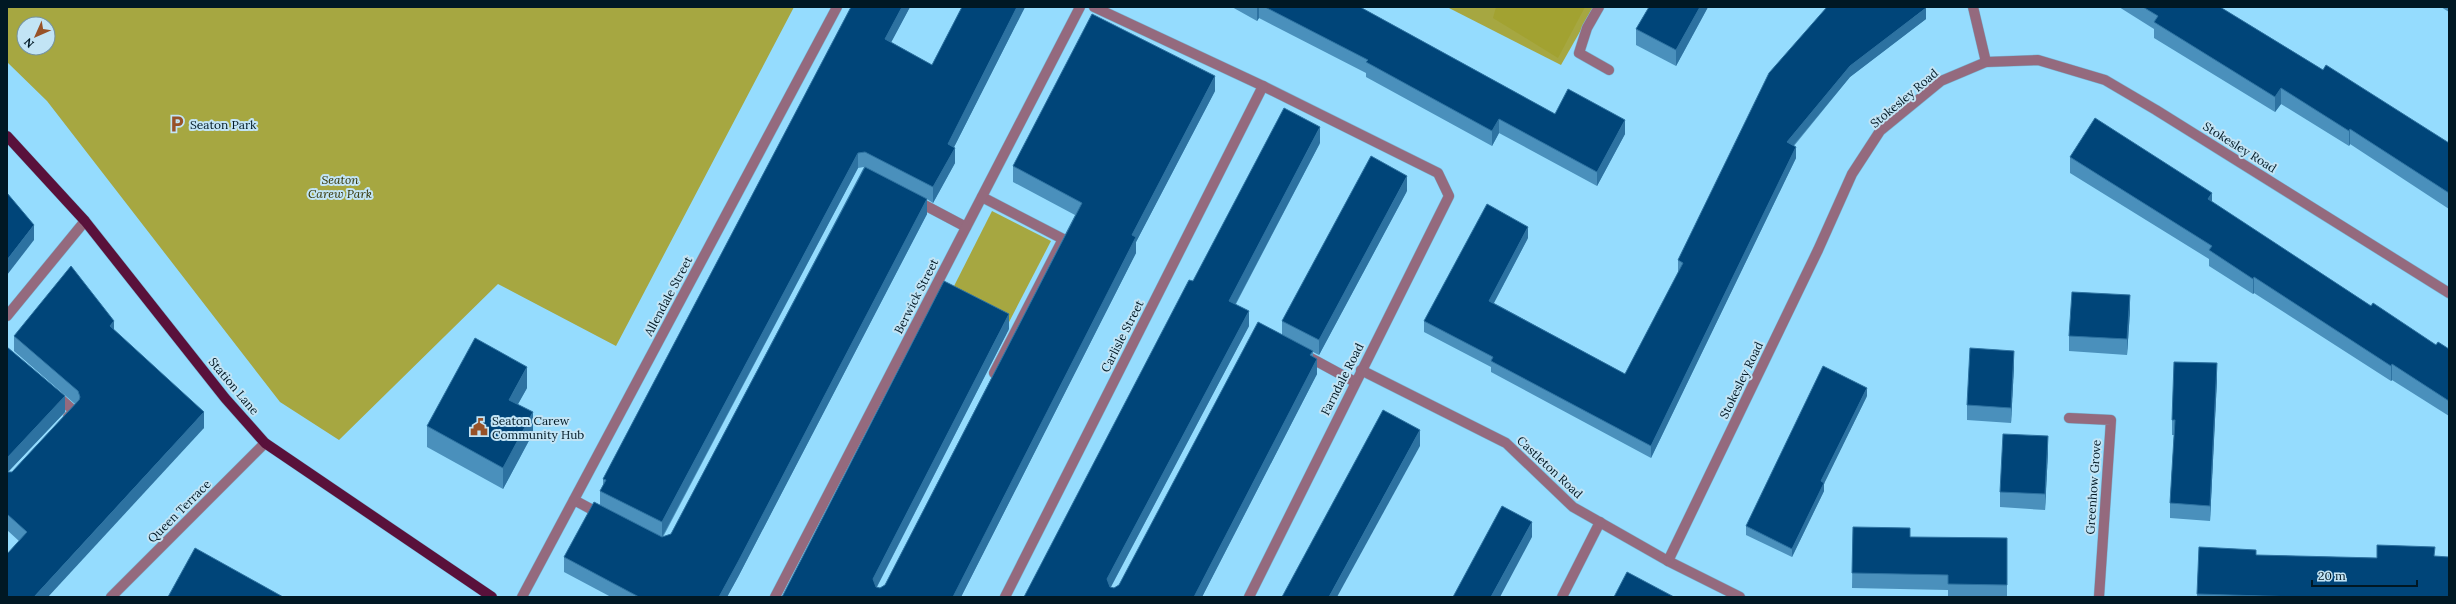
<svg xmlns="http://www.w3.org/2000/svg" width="2456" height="604" font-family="Lora,serif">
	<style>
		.green { fill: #a6a741; fill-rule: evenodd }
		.forest { fill: #a2a231 }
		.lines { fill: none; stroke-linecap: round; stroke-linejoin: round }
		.minor-casing { stroke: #7ab9d7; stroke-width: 11 }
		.major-casing { stroke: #7ab9d7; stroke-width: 11 }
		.minor { stroke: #946a7e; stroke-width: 10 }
		.major { stroke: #59113b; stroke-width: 10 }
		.wall { fill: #4a90bc; fill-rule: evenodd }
		.shaded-wall { fill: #2d72a1 }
		.building { fill: #004579; stroke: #2d72a1 }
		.labels { text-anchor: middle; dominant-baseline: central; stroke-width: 4; stroke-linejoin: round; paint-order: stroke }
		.street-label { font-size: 12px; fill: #001824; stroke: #c2e4f5 }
		.poi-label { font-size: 12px; fill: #001824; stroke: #c2e4f5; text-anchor: start }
		.park-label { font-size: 12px; font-style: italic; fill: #323202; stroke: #c2e4f5 }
	</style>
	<rect width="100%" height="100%" fill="#95dcfe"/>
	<!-- green -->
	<g class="green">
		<path d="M 7,7 L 794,7 L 616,346 L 498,284 L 339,440 L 280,402 L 47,101 L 7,62 ZM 24,24 L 48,24 L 48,48 L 24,48 Z"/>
		<path d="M 1447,7 L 1594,7 L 1561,65 Z"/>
		<path d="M 992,211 L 1051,241 L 1008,324 L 950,294 Z"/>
	</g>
	<!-- forest -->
	<path class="forest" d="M 1496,7 L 1585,7 L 1558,58 L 1493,18 Z"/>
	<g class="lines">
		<!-- minor casing -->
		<g class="minor-casing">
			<g id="minor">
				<path d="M 1094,7 L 1263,86 L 1438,173 L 1449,196 L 1249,597"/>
				<path d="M 1599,7 L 1587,28 L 1579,53 L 1609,70"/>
				<path d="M 1973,7 L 1986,62"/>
				<path d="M 982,197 L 1063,239 L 994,373"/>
				<path d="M 915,200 L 966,227"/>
				<path d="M 7,316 L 85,221"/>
				<path d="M 1307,356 L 1355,382"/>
				<path d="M 1361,370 L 1506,443 L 1573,507 L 1668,561 L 1740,597"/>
				<path d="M 55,394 L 74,411 L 68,417"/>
				<path d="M 2069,418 L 2111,420 L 2099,597"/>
				<path d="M 574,500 L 602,515"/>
				<path d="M 1668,561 L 1818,250 L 1852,174 L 1880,131 L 1941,81 L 1986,62 L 2038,60 L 2105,80 L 2156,110 L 2449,293"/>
				<path d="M 111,597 L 265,443"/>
				<path d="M 522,597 L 837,7"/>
				<path d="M 775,597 L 1080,7"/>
				<path d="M 1005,597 L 1263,86"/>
				<path d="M 1562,597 L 1600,522"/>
			</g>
		</g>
		<!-- major casing -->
		<g class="major-casing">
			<path id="major" d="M 7,136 L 85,221 L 225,398 L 265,443 L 492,597"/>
		</g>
		<!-- minor -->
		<use href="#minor" class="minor"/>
		<!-- major -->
		<use href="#major" class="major"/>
	</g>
	<!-- wall -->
	<g class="wall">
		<path d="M 851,7 L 910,7 L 891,42 L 932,65 L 962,7 L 1025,7 L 954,147 L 955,163 L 933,203 L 927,199 L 927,214 L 738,577 L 727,597 L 611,597 L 564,572 L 564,557 L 600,506 L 600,491 L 603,485 L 603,479 ZM 864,167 L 671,534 L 663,537 L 858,168 Z"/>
		<path d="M 1232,7 L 1360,7 L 1555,114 L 1625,134 L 1597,186 L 1499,133 L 1492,146 L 1366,77 L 1366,73 L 1259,18 L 1257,21 Z"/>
		<path d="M 1649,7 L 1708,7 L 1676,66 L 1636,45 L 1636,29 Z"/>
		<path d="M 1827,7 L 1926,19 L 1850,77 L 1794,146 L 1796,158 L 1651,458 L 1491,372 L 1491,367 L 1424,332 L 1424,321 L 1528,238 L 1494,303 L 1625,374 L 1679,271 L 1678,271 L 1678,260 Z"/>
		<path d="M 2119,7 L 2220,7 L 2323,70 L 2449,143 L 2449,209 L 2350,144 L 2349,146 L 2281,104 L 2275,112 L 2154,38 L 2154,29 Z"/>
		<path d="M 2441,7 L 2449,7 L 2449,12 Z"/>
		<path d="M 1215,91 L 1136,242 L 1136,253 L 961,597 L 782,597 L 1009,329 L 877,587 L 880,588 L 885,585 L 1075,215 L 1013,182 L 1013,166 Z"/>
		<path d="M 1320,143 L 1236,304 L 1249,326 L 1111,587 L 1114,588 L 1119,585 L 1282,335 L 1282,321 L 1407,191 L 1319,355 L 1313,352 L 1313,357 L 1317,374 L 1202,597 L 1024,597 L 1193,281 Z"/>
		<path d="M 2070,157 L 2212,202 L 2371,306 L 2436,345 L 2449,349 L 2449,416 L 2392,380 L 2391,381 L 2254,293 L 2253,294 L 2209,266 L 2209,259 L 2070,173 Z"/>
		<path d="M 2130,311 L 2127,355 L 2069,351 L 2069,336 Z"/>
		<path d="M 114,330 L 204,428 L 19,541 L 7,530 L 7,347 L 65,412 L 8,472 L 12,472 L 75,404 L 14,351 L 14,336 Z"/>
		<path d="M 2014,366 L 2011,423 L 1967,420 L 1967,405 Z"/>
		<path d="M 2217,379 L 2210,521 L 2170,518 L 2170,503 L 2174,435 L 2172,435 L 2172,420 Z"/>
		<path d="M 527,388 L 518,404 L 533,433 L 503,489 L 427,447 L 427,426 Z"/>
		<path d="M 1867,396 L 1824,483 L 1824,491 L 1792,557 L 1746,535 L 1746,526 Z"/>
		<path d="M 2048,452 L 2045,510 L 2000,507 L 2000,492 Z"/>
		<path d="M 1853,527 L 1910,537 L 2007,538 L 2007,597 L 1948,597 L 1948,590 L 1852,588 Z"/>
		<path d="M 2199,547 L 2256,555 L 2377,558 L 2435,556 L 2449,597 L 2197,597 Z"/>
	</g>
	<!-- shaded-wall -->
	<g class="shaded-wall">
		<path d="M 902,7 L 910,7 L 885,54 L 885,39 Z"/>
		<path d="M 1017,7 L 1025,7 L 948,159 L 948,144 Z"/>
		<path d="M 1257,7 L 1259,7 L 1259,18 L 1257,21 Z"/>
		<path d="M 1700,7 L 1708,7 L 1676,66 L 1676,50 Z"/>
		<path d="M 1926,8 L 1926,19 L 1850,77 L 1787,153 L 1787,142 L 1850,66 Z"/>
		<path d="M 1215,76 L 1215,91 L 1136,242 L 1136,253 L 961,597 L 953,597 L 1132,235 Z"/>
		<path d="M 2281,88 L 2281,104 L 2275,112 L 2275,97 Z"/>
		<path d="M 1499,119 L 1499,133 L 1492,146 L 1492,131 Z"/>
		<path d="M 1625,120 L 1625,134 L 1597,186 L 1597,172 Z"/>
		<path d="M 1320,127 L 1320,143 L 1229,316 L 1229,301 Z"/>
		<path d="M 2350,129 L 2350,144 L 2349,146 L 2349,131 Z"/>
		<path d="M 1796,147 L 1796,158 L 1651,458 L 1651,446 Z"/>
		<path d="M 955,148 L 955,163 L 933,203 L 933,187 Z"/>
		<path d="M 858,153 L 858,168 L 662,537 L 662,522 Z"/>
		<path d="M 1407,176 L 1407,191 L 1319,355 L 1319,340 Z"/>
		<path d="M 2212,193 L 2212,208 L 2208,199 Z"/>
		<path d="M 927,199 L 927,214 L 738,577 L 727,597 L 719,597 Z"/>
		<path d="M 34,225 L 34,240 L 7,275 L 7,260 Z"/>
		<path d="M 1528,227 L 1528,238 L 1489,312 L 1489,301 Z"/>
		<path d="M 2254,277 L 2254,293 L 2253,294 L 2253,279 Z"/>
		<path d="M 2130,295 L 2130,311 L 2127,355 L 2127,339 Z"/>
		<path d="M 1249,311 L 1249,326 L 1107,594 L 1107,579 Z"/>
		<path d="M 1009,314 L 1009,329 L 873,594 L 873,579 Z"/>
		<path d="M 114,321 L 114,336 L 110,326 Z"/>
		<path d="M 2014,351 L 2014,366 L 2011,423 L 2011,408 Z"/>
		<path d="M 1317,359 L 1317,374 L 1202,597 L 1194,597 Z"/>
		<path d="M 2217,363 L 2217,379 L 2210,521 L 2210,506 Z"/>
		<path d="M 2392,364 L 2392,380 L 2391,381 L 2391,366 Z"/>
		<path d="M 527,367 L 527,388 L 509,420 L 509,400 Z"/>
		<path d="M 1867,388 L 1867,396 L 1821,490 L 1821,481 Z"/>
		<path d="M 65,396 L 65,412 L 7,473 L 7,458 Z"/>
		<path d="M 204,412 L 204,428 L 48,597 L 34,597 Z"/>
		<path d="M 533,412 L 533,433 L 503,489 L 503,468 Z"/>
		<path d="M 1420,430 L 1420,446 L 1337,597 L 1329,597 Z"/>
		<path d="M 2048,436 L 2048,452 L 2045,510 L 2045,494 Z"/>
		<path d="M 1824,483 L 1824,491 L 1792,557 L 1792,549 Z"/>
		<path d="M 1532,522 L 1532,537 L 1500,597 L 1491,597 Z"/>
	</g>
	<!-- building -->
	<g class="building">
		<path d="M 851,7 L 902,7 L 885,39 L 932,65 L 962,7 L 1017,7 L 948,144 L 955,148 L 933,187 L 865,152 L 858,153 L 662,522 L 600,491 L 606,480 L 603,479 Z"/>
		<path d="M 1265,7 L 1360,7 L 1555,114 L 1568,89 L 1625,120 L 1597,172 L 1499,119 L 1492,131 L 1366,62 L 1368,60 Z"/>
		<path d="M 1649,7 L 1700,7 L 1676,50 L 1636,29 Z"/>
		<path d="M 1827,7 L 1925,7 L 1926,8 L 1850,66 L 1787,142 L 1796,147 L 1651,446 L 1491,361 L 1493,357 L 1424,321 L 1487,204 L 1528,227 L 1489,301 L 1625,374 L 1683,263 L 1678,260 L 1769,73 Z"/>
		<path d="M 2143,7 L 2220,7 L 2323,70 L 2326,65 L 2449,143 L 2449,193 L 2350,129 L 2349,131 L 2281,88 L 2275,97 L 2154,22 L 2158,16 Z"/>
		<path d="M 1092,14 L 1215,76 L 1132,235 L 1136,237 L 953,597 L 782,597 L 944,281 L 1009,314 L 873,579 L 876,587 L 880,588 L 885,585 L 1082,203 L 1013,166 Z"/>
		<path d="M 1284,108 L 1320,127 L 1229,301 L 1249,311 L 1107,579 L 1110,587 L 1114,588 L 1119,585 L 1258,322 L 1313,351 L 1310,355 L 1317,359 L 1194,597 L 1024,597 L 1189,280 L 1193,281 Z"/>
		<path d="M 2095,118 L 2212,193 L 2208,199 L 2371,306 L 2373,303 L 2436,345 L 2438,342 L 2449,349 L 2449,401 L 2392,364 L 2391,366 L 2254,277 L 2253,279 L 2209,250 L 2212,246 L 2070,157 Z"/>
		<path d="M 1371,156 L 1407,176 L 1319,340 L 1282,321 Z"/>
		<path d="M 865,167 L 927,199 L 738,562 L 719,597 L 639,597 L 564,557 L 594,502 L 662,537 L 671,534 Z"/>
		<path d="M 7,193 L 34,225 L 7,260 Z"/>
		<path d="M 71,266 L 114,321 L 110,326 L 204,412 L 34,597 L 7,597 L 7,554 L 27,532 L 7,514 L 7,472 L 12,472 L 79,400 L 80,397 L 78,391 L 14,336 Z"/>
		<path d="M 2072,292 L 2130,295 L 2127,339 L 2069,336 Z"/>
		<path d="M 475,338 L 527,367 L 509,400 L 533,412 L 503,468 L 427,426 Z"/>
		<path d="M 7,347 L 65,396 L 7,458 Z"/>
		<path d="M 1970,348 L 2014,351 L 2011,408 L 1967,405 Z"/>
		<path d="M 2174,362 L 2217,363 L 2210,506 L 2170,503 L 2175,420 L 2172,420 Z"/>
		<path d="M 1823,366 L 1867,388 L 1821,481 L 1824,483 L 1792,549 L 1746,526 Z"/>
		<path d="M 1383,410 L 1420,430 L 1329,597 L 1282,597 Z"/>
		<path d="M 2003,434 L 2048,436 L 2045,494 L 2000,492 Z"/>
		<path d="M 1502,506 L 1532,522 L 1491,597 L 1453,597 Z"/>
		<path d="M 1853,527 L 1910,528 L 1910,537 L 2007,538 L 2007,585 L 1948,584 L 1948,575 L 1852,573 Z"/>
		<path d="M 2377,545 L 2435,547 L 2434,556 L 2449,557 L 2449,597 L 2297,597 L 2197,594 L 2199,547 L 2256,550 L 2256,555 L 2377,558 Z"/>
		<path d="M 195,548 L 283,597 L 168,597 Z"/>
		<path d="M 1627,572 L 1674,597 L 1614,597 Z"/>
	</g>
	<!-- icons -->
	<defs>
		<g id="parking-bare" transform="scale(1.38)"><path d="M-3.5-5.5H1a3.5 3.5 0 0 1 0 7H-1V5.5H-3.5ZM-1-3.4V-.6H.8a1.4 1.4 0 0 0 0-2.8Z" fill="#985228" stroke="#c2e4f5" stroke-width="2.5" paint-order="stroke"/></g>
		<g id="civic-bare" transform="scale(1.38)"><path d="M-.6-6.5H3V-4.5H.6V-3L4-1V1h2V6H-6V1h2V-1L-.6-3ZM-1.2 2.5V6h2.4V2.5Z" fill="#985228" stroke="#c2e4f5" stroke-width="2.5" paint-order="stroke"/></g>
	</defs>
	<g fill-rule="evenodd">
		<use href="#parking-bare" x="177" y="124"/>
		<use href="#civic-bare" x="479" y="427"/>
	</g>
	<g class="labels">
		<!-- street labels -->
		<g class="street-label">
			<text transform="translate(1904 98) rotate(-40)">Stokesley Road</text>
			<text transform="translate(2240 147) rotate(32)">Stokesley Road</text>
			<text transform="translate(668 296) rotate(-62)">Allendale Street</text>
			<text transform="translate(916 296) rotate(-63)">Berwick Street</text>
			<text transform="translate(1122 336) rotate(-63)">Carlisle Street</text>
			<text transform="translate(1342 379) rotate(-63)">Farndale Road</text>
			<text transform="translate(1741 380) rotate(-64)">Stokesley Road</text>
			<text transform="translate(234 386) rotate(50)">Station Lane</text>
			<text transform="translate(1550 467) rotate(43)">Castleton Road</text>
			<text transform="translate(2093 487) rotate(-86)">Greenhow Grove</text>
			<text transform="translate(179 511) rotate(-45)">Queen Terrace</text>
		</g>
		<!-- poi labels -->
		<g class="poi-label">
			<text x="190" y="124">Seaton Park</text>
			<text x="492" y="420">Seaton Carew<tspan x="492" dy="14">Community Hub</tspan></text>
		</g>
		<!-- park labels -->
		<g class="park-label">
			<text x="340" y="179">Seaton<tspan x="340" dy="14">Carew Park</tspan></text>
		</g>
	</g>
	<!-- border -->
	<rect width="2456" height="604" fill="none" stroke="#001824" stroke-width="16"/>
	<!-- north arrow -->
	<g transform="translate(36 36) rotate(225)"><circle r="19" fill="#c2e4f5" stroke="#7492a1"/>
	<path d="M0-3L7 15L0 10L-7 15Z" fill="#985228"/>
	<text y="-6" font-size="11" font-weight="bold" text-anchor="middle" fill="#001824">N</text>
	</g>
	<!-- scale -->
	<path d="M2312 580v6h105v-6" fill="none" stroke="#001824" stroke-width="2"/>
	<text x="2318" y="580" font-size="12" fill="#001824" stroke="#c2e4f5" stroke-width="3" paint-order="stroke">20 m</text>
</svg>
